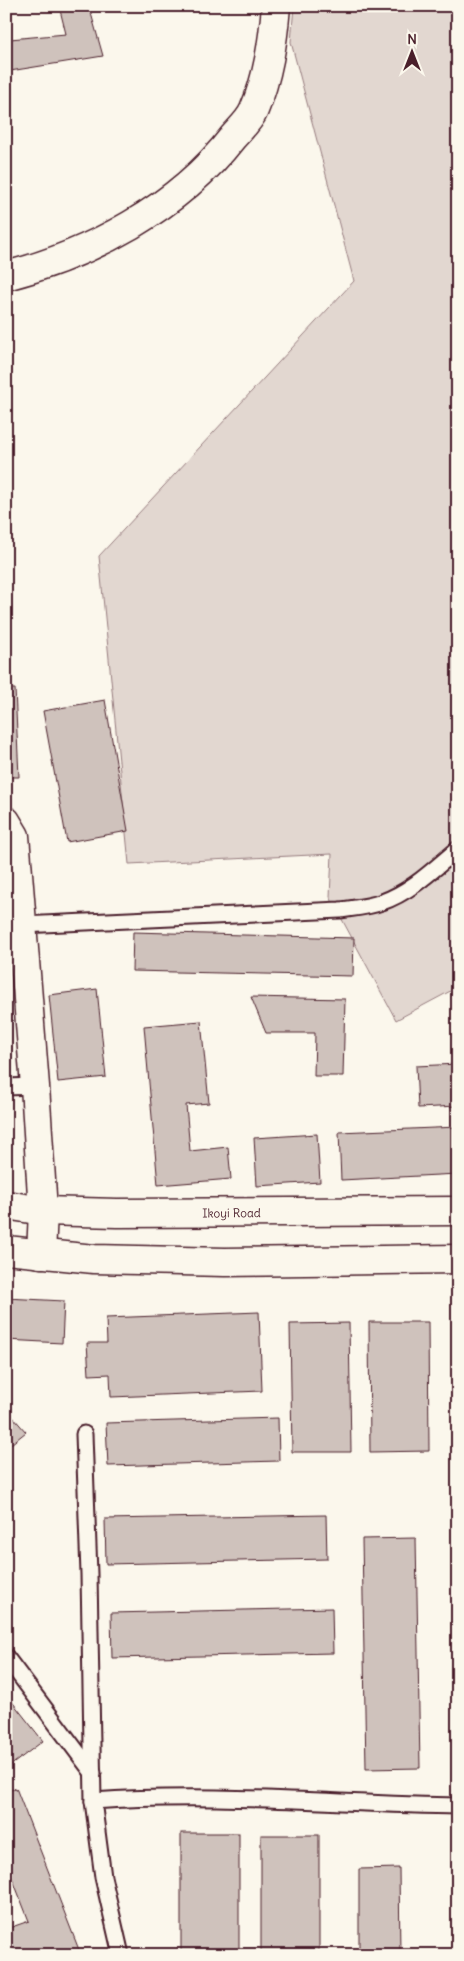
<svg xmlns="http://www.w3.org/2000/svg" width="464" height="1961" font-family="Delius,sans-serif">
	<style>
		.green { fill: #e2d7d0; stroke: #967b7e }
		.building { fill: #cfc2bc; stroke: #4a1f2b }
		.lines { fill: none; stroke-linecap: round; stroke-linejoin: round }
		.lane-casing { stroke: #4a1f2b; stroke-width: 19 }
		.street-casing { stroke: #4a1f2b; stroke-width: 31 }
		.secondary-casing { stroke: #4a1f2b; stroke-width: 31 }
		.lane { stroke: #fbf7ec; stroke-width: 15 }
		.street { stroke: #fbf7ec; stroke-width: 28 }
		.secondary { stroke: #fbf7ec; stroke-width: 28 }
		.labels { text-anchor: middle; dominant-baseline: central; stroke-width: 5; stroke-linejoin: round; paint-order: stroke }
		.street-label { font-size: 12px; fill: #4a1f2b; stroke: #fbf7ec }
	</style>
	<rect width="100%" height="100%" fill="#fbf7ec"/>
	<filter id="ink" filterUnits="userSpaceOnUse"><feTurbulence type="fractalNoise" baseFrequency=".02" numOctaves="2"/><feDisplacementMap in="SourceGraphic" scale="10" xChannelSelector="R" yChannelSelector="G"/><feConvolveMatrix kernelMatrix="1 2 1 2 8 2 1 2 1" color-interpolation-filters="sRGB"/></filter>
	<g filter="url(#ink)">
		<!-- green -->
		<path class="green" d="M 294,6 L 458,6 L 458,987 L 396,1020 L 330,897 L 332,854 L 129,864 L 99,556 L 354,281 L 291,42 Z"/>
		<!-- building -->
		<g class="building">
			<path d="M 59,6 L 89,6 L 103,56 L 10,71 L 10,39 L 66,34 Z"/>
			<path d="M 6,689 L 15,689 L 19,777 L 6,777 Z"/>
			<path d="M 105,700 L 128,831 L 67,842 L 43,711 Z"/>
			<path d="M 133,932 L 354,938 L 353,976 L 132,971 Z"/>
			<path d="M 97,989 L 106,1077 L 58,1082 L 49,995 Z"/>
			<path d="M 251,997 L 345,999 L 343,1076 L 314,1076 L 315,1033 L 266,1033 Z"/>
			<path d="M 201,1021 L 209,1103 L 186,1105 L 190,1151 L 228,1147 L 231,1179 L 158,1185 L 144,1026 Z"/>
			<path d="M 458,1064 L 458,1106 L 418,1108 L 416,1066 Z"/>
			<path d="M 458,1127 L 458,1174 L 341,1180 L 339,1132 Z"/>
			<path d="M 317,1134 L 320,1182 L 257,1186 L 254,1138 Z"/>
			<path d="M 6,1298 L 64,1301 L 62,1343 L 6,1340 Z"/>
			<path d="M 259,1312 L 262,1391 L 111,1397 L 110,1374 L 89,1375 L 87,1343 L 107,1343 L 106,1318 Z"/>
			<path d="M 369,1322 L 428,1322 L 429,1451 L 370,1452 Z"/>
			<path d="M 349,1323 L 351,1452 L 292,1452 L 290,1324 Z"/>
			<path d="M 6,1409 L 26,1432 L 6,1448 Z"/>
			<path d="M 278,1418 L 279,1461 L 108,1466 L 106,1423 Z"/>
			<path d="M 326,1515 L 327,1559 L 106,1564 L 105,1519 Z"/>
			<path d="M 416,1538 L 420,1768 L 366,1769 L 362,1539 Z"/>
			<path d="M 332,1608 L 333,1653 L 112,1658 L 111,1613 Z"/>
			<path d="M 6,1694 L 43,1741 L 6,1769 Z"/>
			<path d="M 16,1788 L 81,1955 L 40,1955 L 38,1949 L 24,1955 L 6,1955 L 6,1929 L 29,1921 L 6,1862 L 6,1792 Z"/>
			<rect x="181" y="1833" width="58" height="122"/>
			<rect x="261" y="1835" width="58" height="120"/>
			<path d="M 399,1868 L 400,1955 L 359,1955 L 359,1869 Z"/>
		</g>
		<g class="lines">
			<!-- lane casing -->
			<g class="lane-casing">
				<g id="lane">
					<path d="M 22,925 L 340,910 C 354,908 369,907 382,902 C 411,892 435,868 458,849"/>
					<path d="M 6,1087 L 35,1086"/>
					<path d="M 84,1434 L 89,1574 L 93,1801 L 103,1877 L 121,1955"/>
					<path d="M 6,1657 L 93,1773"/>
					<path d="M 93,1801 C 214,1792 337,1804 458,1806"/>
				</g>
			</g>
			<!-- street casing -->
			<g class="street-casing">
				<g id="street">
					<path d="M 6,276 C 91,254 178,208 233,137 C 240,129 250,120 254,110 C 268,77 273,42 276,6"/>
					<path d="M 6,821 L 15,836 L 35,1086 L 43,1211 L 41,1254"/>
				</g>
			</g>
			<!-- secondary casing -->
			<g class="secondary-casing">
				<g id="secondary">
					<path id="s1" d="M 6,1205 L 43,1211 L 117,1213 L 458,1211"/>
					<path d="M 6,1250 L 94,1259 L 225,1262 L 458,1259"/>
				</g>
			</g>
			<!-- lane -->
			<use href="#lane" class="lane"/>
			<!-- street -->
			<use href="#street" class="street"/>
			<!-- secondary -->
			<use href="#secondary" class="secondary"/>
		</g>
	</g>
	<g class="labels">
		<!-- street labels -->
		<g class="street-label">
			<text stroke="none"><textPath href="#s1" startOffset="226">Ikoyi Road</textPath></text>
		</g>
	</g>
	<!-- margin -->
	<rect width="464" height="1961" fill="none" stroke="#fbf7ec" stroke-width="25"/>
	<rect x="12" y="12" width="439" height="1936" fill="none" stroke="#4a1f2b" stroke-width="2" filter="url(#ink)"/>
	<!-- north arrow -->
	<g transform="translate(412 52)" stroke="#fbf7ec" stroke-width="4" paint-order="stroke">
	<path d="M0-4L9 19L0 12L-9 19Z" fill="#4a1f2b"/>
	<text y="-8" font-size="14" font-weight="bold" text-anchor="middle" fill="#4a1f2b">N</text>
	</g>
</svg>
